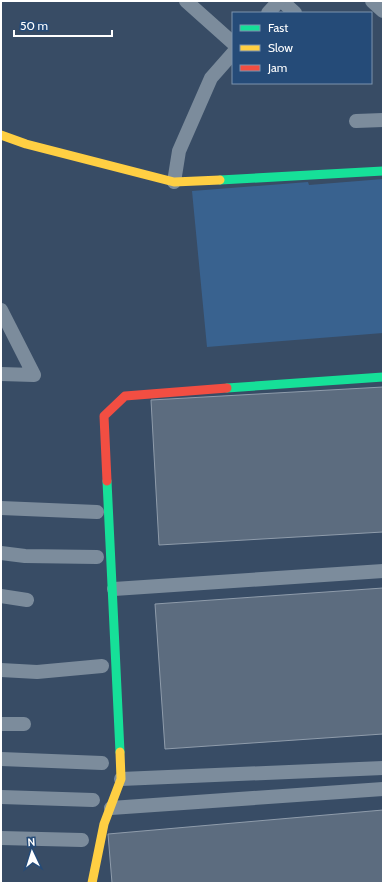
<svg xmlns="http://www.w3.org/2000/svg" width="384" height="884" font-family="Cabin,sans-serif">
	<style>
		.green { fill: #39628f }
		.building { fill: #5c6c7f; stroke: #8f9cab }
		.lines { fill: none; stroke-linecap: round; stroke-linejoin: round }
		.street { stroke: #7c8c9c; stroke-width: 14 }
		.fast { stroke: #16e098; stroke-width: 9 }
		.slow { stroke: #ffcf43; stroke-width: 9 }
		.jam { stroke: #f24e42; stroke-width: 9 }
	</style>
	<rect width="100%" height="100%" fill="#384c65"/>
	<!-- green -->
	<path class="green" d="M 383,179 L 383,333 L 207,347 L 192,191 L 308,182 L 309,185 Z"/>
	<!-- building -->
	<g class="building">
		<path d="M 383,387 L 383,532 L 159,545 L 151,400 Z"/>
		<path d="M 383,588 L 383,734 L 165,749 L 155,604 Z"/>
		<path d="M 383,810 L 383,883 L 112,883 L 108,834 Z"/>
	</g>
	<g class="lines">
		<!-- street -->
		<g class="street">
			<path d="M 186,1 L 233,43"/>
			<path d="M 282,1 L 295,13"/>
			<path d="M 372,1 L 383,11"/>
			<path d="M 268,13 L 279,1"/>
			<path d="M 356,121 L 383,120"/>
			<path d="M 174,182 L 179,151 L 211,78 L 233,53"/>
			<path d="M 1,310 L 34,375 L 1,374"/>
			<path d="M 1,508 L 97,512"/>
			<path d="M 1,553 L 25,556 L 97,557"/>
			<path d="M 114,589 L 383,571"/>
			<path d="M 1,596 L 27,600"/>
			<path d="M 1,670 L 37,672 L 102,666"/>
			<path d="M 1,724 L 24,724"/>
			<path d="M 1,759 L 102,763"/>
			<path d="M 121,779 L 383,768"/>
			<path d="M 1,797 L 93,800"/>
			<path d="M 111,808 L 383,789"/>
			<path d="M 1,838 L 82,840"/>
		</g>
		<!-- fast -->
		<g class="fast">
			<path d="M 220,180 L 383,171"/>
			<path d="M 227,388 L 383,377"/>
			<path d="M 107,481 L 120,752"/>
		</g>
		<!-- slow -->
		<g class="slow">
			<path d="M 1,135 L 26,144 L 174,182 L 220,180"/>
			<path d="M 92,883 L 104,824 L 121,779 L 120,752"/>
		</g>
		<!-- jam -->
		<path class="jam" d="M 107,481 L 104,416 L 125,396 L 227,388"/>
	</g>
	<!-- border -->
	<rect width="384" height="884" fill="none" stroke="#ffffff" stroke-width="4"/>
	<!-- legend -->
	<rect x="232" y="12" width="140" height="72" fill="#254b78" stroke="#7c93ae"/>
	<rect x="240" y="25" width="20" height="6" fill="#16e098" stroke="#7c93ae"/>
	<text x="268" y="32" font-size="12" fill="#ffffff">Fast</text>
	<rect x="240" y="45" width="20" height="6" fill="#ffcf43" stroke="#7c93ae"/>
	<text x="268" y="52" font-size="12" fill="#ffffff">Slow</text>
	<rect x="240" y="65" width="20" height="6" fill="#f24e42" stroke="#7c93ae"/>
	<text x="268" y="72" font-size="12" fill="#ffffff">Jam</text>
	<!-- north arrow -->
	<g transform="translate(32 852) rotate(356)" stroke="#254b78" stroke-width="3" paint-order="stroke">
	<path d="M0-3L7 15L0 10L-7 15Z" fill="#ffffff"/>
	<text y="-6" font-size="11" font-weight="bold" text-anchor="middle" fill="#ffffff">N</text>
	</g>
	<!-- scale -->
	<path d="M14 30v6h98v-6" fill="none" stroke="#ffffff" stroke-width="2"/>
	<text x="20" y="30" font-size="12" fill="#ffffff" stroke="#254b78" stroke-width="3" paint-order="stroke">50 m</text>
</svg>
